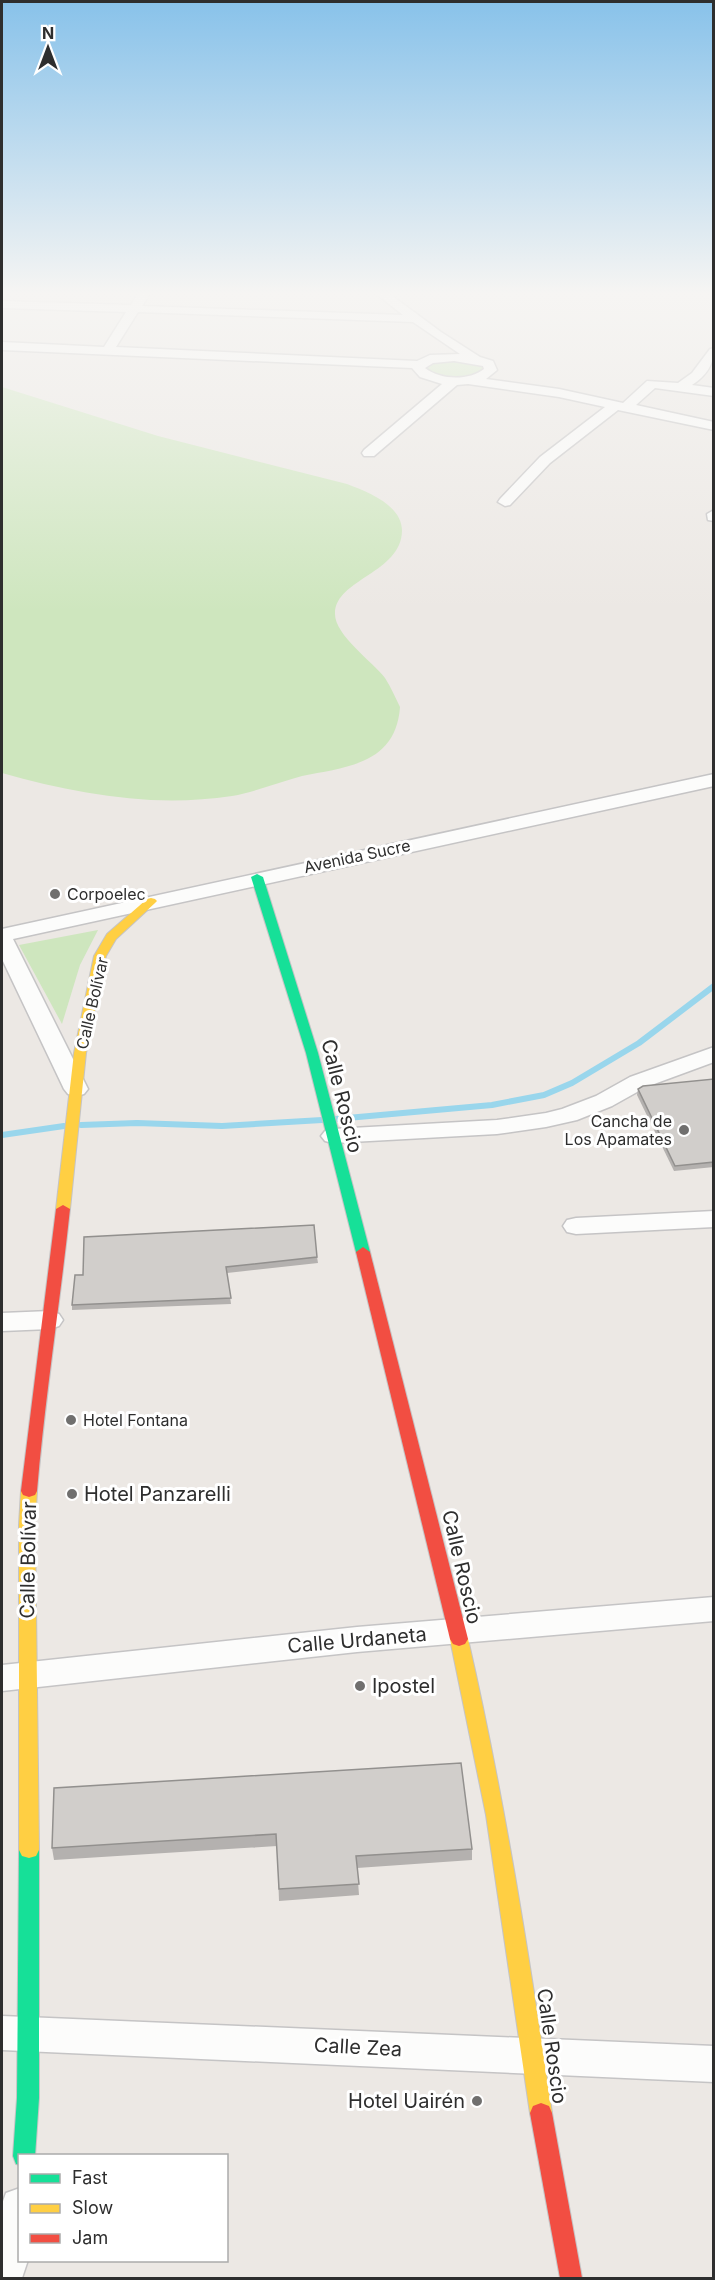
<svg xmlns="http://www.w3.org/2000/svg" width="715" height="2280" font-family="Inter,sans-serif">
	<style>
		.green { fill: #cee6be }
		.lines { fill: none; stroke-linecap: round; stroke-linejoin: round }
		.stream { stroke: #99d6ec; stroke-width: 6 }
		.street-casing { stroke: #c5c4c5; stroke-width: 3 }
		.fast-casing { stroke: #c5c4c5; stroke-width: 2 }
		.slow-casing { stroke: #c5c4c5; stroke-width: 2 }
		.jam-casing { stroke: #c5c4c5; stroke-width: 2 }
		.street { fill: #fcfcfb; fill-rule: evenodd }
		.fast { fill: #16e098; fill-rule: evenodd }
		.slow { fill: #ffcf43; fill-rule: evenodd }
		.jam { fill: #f24e42; fill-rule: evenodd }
		.wall { fill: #b4b1af }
		.building { fill: #d1cecb; stroke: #92908e; stroke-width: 1.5 }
		.poi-dot { fill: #706f6e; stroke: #fff; stroke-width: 2 }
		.labels { text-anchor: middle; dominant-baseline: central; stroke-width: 6; stroke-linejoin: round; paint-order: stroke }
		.street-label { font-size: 16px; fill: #2e2e2e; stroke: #fff }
		.poi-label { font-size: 16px; fill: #2e2e2e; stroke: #fff; text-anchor: start }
		.near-street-label { font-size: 20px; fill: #2e2e2e; stroke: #fff }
		.near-poi-label { font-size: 20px; fill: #2e2e2e; stroke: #fff; text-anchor: start }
	</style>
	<rect width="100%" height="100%" fill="#ece8e4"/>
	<!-- green -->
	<g class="green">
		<path d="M 446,360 L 483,365 L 485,370 C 468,379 442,383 427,369 L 434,362 Z"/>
		<path d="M 2,387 L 158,436 L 347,484 C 368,492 402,505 402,531 C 401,573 336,579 335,613 C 334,635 373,662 385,678 C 391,687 395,697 400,707 C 396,764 347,767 302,776 C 279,782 255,792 232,796 C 153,808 77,794 2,773 Z"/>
		<path d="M 98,930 L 80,965 L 62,1024 L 19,945 Z"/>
	</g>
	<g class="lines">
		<!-- stream -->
		<g class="stream">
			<path d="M 336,1119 L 492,1105 L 544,1095 L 572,1083 L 639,1043 L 714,986"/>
			<path d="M 81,1125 L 137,1123 L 222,1126 L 322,1120"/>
			<path d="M 2,1135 L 64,1126"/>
		</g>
		<!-- street casing -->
		<g class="street-casing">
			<g id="street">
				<path d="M 139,292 L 151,292 L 142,306 L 403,315 L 374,292 L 387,292 L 441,332 L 480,357 L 493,361 L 497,370 L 486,379 L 559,389 L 623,403 L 647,381 L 678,383 L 692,373 L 710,349 L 714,348 C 714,365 706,376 692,385 L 714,388 L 714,396 L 655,388 L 636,405 L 714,422 L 714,430 L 618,410 L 550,463 L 510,505 L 505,506 L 498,502 L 500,499 L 540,457 L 605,407 L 559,397 L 468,384 L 457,385 L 374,456 L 364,456 L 362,453 L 364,450 L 442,384 L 420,377 L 412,368 L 2,350 L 2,342 L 104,347 L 126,312 L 2,308 L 2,301 L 131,305 ZM 138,312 L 413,322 L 460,354 L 430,355 L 417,361 L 116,347 ZM 454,361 L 483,366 L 484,369 C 469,381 440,380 425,368 L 433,363 Z"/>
				<path d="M 714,510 L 714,521 L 708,520 L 707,514 Z"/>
				<path d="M 714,774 L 714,786 L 13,939 L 88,1089 L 84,1094 L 76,1096 L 68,1094 L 64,1089 L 2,959 L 2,929 Z"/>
				<path d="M 714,1047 L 714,1062 L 646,1087 L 612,1106 L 577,1120 L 546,1127 L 497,1134 L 333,1143 L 325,1141 L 321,1136 L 325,1131 L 333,1129 L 497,1120 L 546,1113 L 562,1109 L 596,1096 L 630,1077 Z"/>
				<path d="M 714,1211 L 714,1227 L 576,1234 L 567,1232 L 563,1226 L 567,1220 L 576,1218 Z"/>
				<path d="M 50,1311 L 59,1314 L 63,1320 L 59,1326 L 50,1329 L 2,1331 L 2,1313 Z"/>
				<path d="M 714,1597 L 714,1621 L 357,1652 L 2,1691 L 2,1665 L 357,1627 Z"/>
				<path d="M 2,2016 L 714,2046 L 714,2082 L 2,2050 Z"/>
				<path d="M 20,2188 L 20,2260 L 28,2260 L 22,2278 L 2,2278 L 2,2204 L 6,2193 Z"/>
			</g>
		</g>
		<!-- fast casing -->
		<g class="fast-casing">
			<g id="fast">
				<path d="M 257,874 L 263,877 L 318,1053 L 370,1252 L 368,1255 L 358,1255 L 356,1252 L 306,1053 L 251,877 Z"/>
				<path d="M 29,1842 L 36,1844 L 39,1850 L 39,2098 L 35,2156 L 20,2156 L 20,2165 L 16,2164 L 13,2156 L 17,2098 L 19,1850 L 22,1844 Z"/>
			</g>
		</g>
		<!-- slow casing -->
		<g class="slow-casing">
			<g id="slow">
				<path d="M 151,898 L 155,899 L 157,901 L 155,903 L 116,939 L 106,956 L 86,1053 L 70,1209 L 68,1212 L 58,1212 L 56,1209 L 74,1053 L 94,956 L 107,934 L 147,899 Z"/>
				<path d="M 29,1485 L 35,1487 L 37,1491 L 35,1525 L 39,1850 L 36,1856 L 29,1858 L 22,1856 L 19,1850 L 19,1525 L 21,1491 L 23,1487 Z"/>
				<path d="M 459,1632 L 465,1634 L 468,1639 C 504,1796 529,1954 552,2113 L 549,2120 L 541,2123 L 533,2120 L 530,2113 L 486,1815 L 450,1639 L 453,1634 Z"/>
			</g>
		</g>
		<!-- jam casing -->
		<g class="jam-casing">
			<g id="jam">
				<path d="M 63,1205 L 70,1209 C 60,1303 45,1397 37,1491 L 35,1495 L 29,1497 L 23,1495 L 21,1491 L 56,1209 Z"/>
				<path d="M 363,1247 L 370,1252 L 468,1639 L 465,1644 L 459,1646 L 453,1644 L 450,1639 L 356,1252 Z"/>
				<path d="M 541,2103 L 549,2106 L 552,2113 L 582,2278 L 560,2278 L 530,2113 L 533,2106 Z"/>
			</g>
		</g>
		<!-- street -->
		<use href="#street" class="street"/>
		<!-- fast -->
		<use href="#fast" class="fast"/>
		<!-- slow -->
		<use href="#slow" class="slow"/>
		<!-- jam -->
		<use href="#jam" class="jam"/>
	</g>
	<!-- wall -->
	<g class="wall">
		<path d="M 714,1079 L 714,1167 L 674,1171 L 637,1095 L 638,1089 Z"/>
		<path d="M 317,1257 L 318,1263 L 227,1273 L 231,1304 L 72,1310 L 72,1305 L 75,1275 Z"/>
		<path d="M 54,1788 L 472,1849 L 472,1860 L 357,1868 L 359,1895 L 279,1901 L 277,1846 L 54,1860 L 52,1848 Z"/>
	</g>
	<!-- building -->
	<g class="building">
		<path d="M 714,1079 L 714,1162 L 675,1166 L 638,1089 L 643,1086 Z"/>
		<path d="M 314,1225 L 317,1257 L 226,1267 L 231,1298 L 72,1305 L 75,1275 L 83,1275 L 84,1237 Z"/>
		<path d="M 461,1763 L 472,1849 L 356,1856 L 359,1884 L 279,1889 L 276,1834 L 52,1848 L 54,1788 Z"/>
	</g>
	<!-- sky -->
	<linearGradient id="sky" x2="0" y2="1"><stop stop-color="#88c2ea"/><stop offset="0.48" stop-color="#f6f5f3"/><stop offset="1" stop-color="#f6f5f3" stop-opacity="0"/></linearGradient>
	<rect width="715" height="611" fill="url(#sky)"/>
	<!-- markers -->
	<g class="poi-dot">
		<circle cx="55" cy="894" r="6"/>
		<circle cx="684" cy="1130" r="6"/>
		<circle cx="71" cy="1420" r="6"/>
		<circle cx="72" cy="1494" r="6"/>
		<circle cx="360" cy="1686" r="6"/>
		<circle cx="477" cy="2101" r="6"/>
	</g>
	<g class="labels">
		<!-- street labels -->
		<g class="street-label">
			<text transform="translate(357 856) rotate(-12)">Avenida Sucre</text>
			<text transform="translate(92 1003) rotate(-77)">Calle Bolívar</text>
		</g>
		<!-- poi labels -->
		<g class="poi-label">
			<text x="67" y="894">Corpoelec</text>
			<text x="672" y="1121" text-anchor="end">Cancha de<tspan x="672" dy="18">Los Apamates</tspan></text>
			<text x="83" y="1420">Hotel Fontana</text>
		</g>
		<!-- near-street labels -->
		<g class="near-street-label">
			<text transform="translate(342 1096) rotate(76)">Calle Roscio</text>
			<text transform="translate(28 1560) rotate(-89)">Calle Bolívar</text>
			<text transform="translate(462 1567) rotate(77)">Calle Roscio</text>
			<text transform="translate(357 1640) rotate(-5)">Calle Urdaneta</text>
			<text transform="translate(552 2046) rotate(82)">Calle Roscio</text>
			<text transform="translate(358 2047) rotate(3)">Calle Zea</text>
		</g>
		<!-- near-poi labels -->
		<g class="near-poi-label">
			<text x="84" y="1494">Hotel Panzarelli</text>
			<text x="372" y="1686">Ipostel</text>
			<text x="465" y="2101" text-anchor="end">Hotel Uairén</text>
		</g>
	</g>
	<!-- border -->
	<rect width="715" height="2280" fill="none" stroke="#2e2e2e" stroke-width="6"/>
	<!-- legend -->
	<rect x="18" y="2154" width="210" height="108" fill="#ffffff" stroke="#ababab" stroke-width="1.5"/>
	<rect x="30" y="2174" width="30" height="9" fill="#16e098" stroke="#ababab" stroke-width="1.5"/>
	<text x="72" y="2184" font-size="18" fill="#2e2e2e">Fast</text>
	<rect x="30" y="2204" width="30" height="9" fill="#ffcf43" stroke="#ababab" stroke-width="1.5"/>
	<text x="72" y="2214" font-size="18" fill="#2e2e2e">Slow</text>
	<rect x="30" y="2234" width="30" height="9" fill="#f24e42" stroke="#ababab" stroke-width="1.5"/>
	<text x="72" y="2244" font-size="18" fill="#2e2e2e">Jam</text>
	<!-- north arrow -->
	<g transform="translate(48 48)" stroke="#ffffff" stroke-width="4.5" paint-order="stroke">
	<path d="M0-4.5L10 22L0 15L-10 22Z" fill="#2e2e2e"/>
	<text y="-9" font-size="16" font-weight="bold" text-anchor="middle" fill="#2e2e2e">N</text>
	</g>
</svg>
